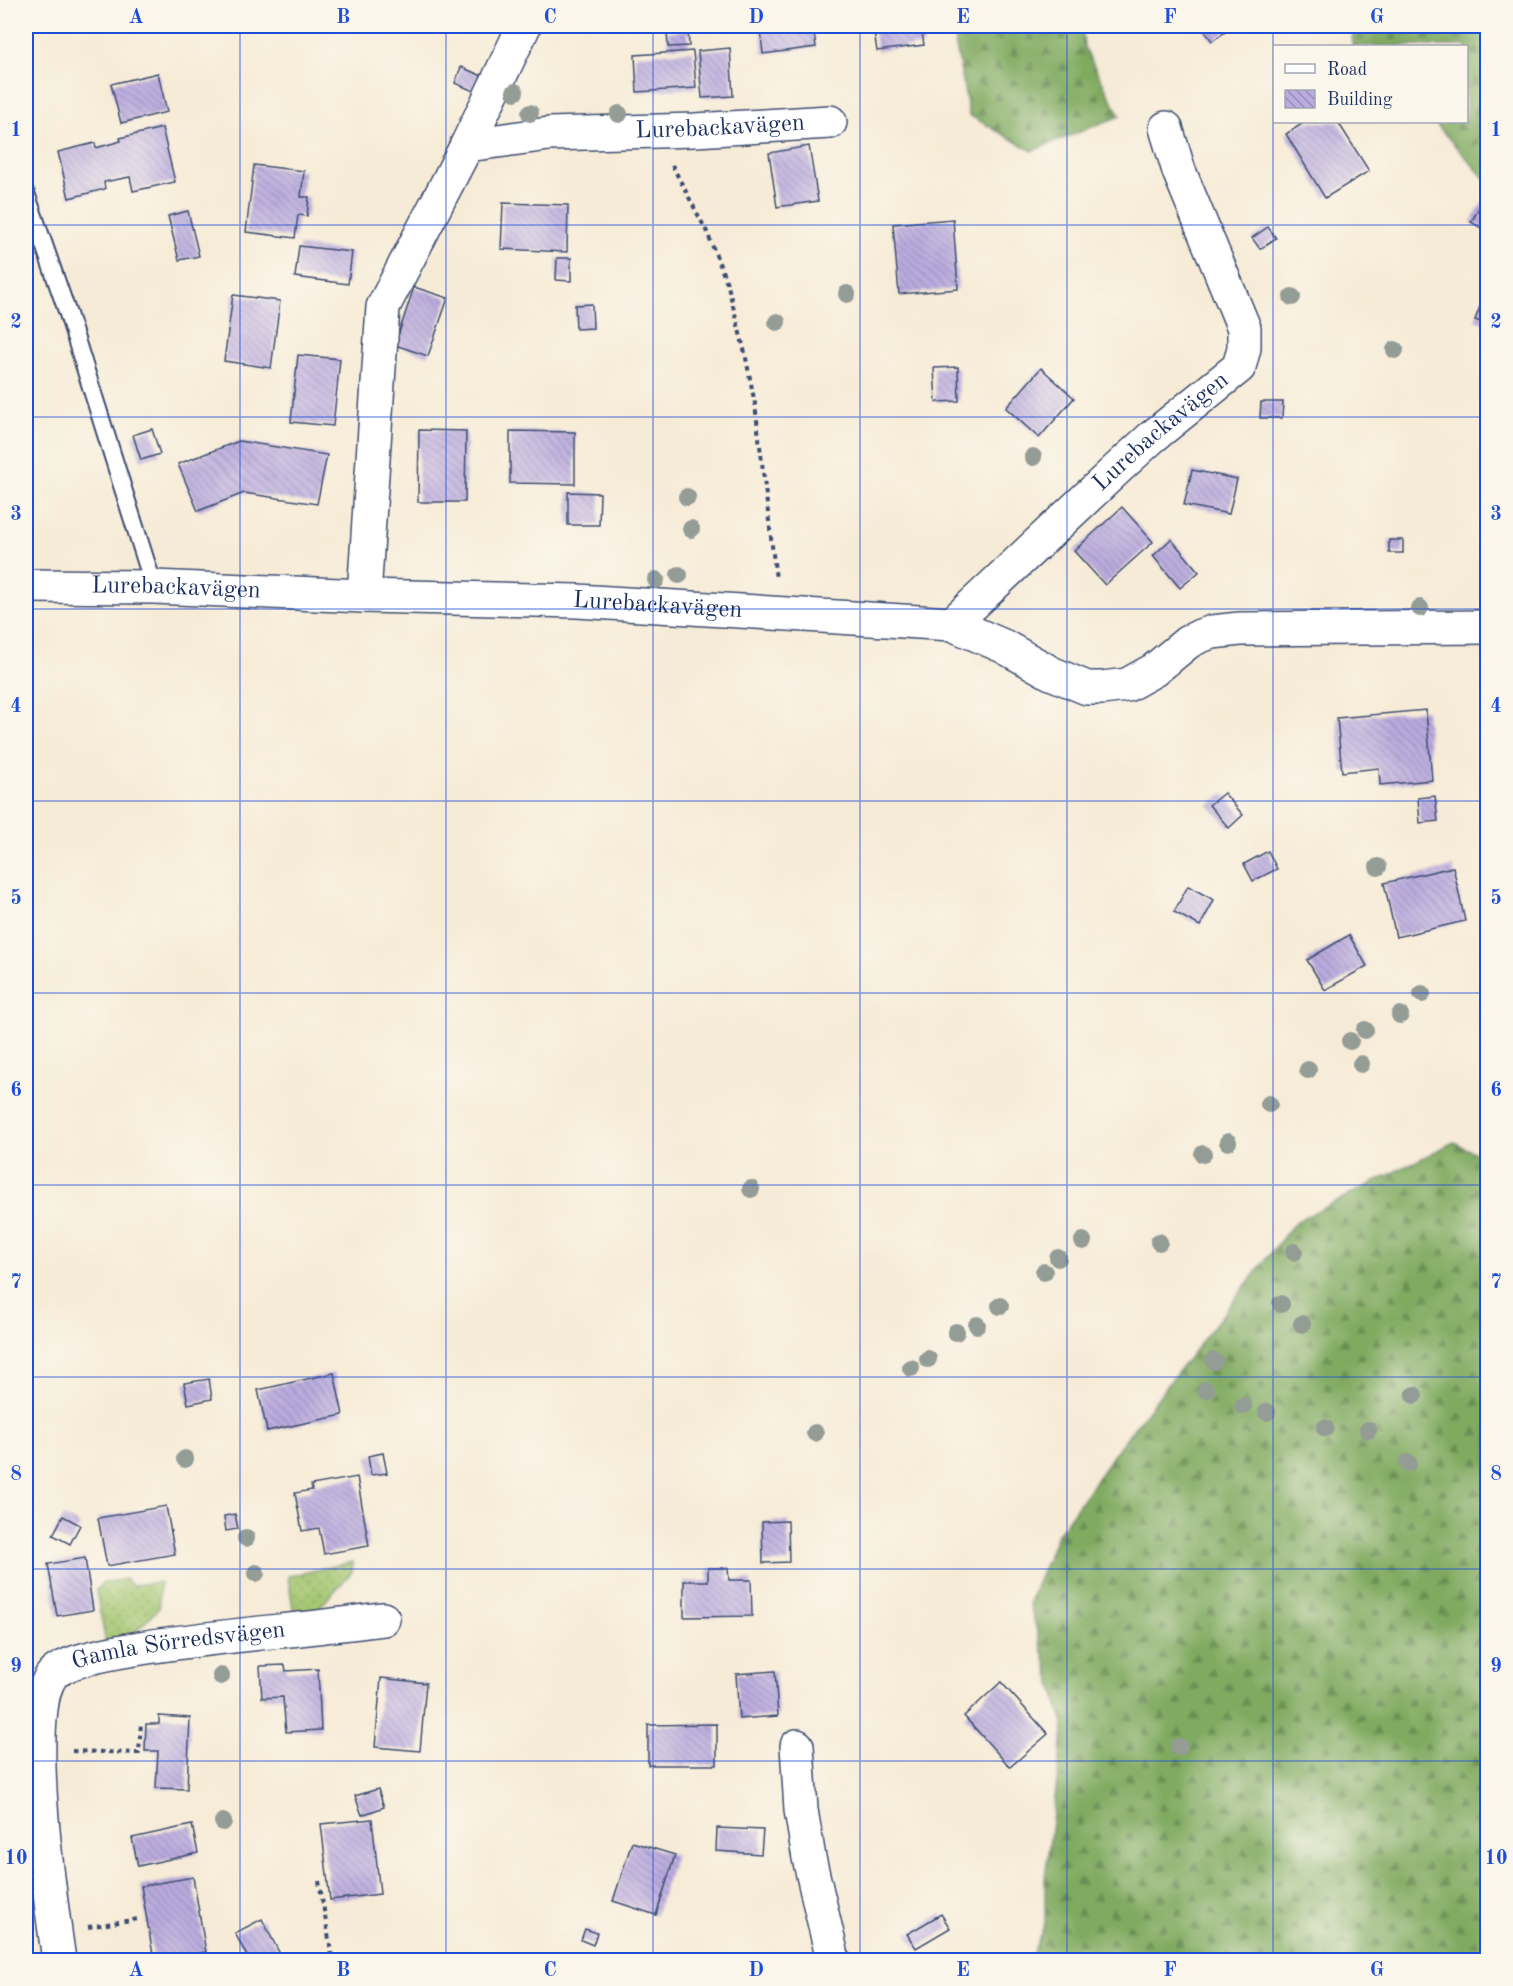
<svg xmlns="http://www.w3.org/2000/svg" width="1513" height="1986" font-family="'Old Standard TT',serif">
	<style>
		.grass { fill: url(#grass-dots); stroke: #5e7a66; stroke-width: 1.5 }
		.forest { fill: url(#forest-firs); stroke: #4e6c5f; stroke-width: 1.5 }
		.building { fill: url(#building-back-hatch) }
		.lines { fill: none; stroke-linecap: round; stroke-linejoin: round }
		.lane-casing { stroke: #3c4b70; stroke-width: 20 }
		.street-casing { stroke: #3c4b70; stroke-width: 36 }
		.path { stroke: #3c4b70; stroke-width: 4; stroke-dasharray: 4.5 4.5; stroke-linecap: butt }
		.lane { stroke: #fff; stroke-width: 16 }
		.street { stroke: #fff; stroke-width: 33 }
		.tree { fill: #949c96 }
		.grid { fill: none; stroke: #1d4ed8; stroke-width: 1.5; stroke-opacity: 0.55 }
		.labels { text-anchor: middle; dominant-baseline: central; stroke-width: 4.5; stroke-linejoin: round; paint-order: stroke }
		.street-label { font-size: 24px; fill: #1b2f5e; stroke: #fbf7ec }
		.neatline { fill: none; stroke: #1d4ed8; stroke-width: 2 }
		.grid-label { font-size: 20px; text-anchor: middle; font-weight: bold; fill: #1d4ed8 }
	</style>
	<defs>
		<pattern id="grass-dots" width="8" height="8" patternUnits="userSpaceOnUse" patternTransform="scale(1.5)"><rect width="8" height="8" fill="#a1c46d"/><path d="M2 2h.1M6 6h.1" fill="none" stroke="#82a05d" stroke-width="1.8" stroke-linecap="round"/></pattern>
		<pattern id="forest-firs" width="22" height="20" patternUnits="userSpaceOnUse" patternTransform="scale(1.5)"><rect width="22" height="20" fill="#80aa60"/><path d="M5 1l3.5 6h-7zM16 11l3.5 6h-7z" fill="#688b52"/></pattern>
		<pattern id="building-back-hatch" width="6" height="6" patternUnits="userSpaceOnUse" patternTransform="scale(1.5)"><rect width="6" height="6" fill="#bbacdf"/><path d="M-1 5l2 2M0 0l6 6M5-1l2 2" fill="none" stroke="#978cb8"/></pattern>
	</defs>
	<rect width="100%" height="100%" fill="#fbf7ec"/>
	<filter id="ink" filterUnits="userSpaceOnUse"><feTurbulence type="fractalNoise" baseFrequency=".0167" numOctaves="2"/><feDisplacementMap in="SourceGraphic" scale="12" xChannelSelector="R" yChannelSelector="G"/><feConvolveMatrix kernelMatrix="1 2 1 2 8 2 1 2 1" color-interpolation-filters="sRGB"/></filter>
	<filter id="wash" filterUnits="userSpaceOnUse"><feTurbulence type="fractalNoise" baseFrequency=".008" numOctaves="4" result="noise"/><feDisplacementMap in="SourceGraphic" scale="24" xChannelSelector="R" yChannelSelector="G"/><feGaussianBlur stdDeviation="1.35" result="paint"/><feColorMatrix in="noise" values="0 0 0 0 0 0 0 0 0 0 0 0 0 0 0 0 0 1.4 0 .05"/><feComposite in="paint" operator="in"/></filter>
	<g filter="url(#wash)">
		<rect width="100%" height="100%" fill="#f6ebd6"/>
		<!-- grass -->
		<g class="grass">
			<path d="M 353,1562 L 352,1572 L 317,1610 L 298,1615 L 293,1608 L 288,1576 Z"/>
			<path d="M 125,1579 L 131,1585 L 160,1582 L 159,1608 L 130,1637 L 106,1644 L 96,1590 L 104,1583 Z"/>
		</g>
		<!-- forest -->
		<g class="forest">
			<path d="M 952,26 L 1082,26 L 1084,47 L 1120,116 L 1032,151 L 969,115 Z"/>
			<path d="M 1353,26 L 1487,26 L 1487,181 L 1434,122 L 1466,122 L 1466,46 L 1352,46 Z"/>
			<path d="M 1454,1142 L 1488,1160 L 1487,1960 L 1030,1960 L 1045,1924 L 1045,1878 L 1064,1726 L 1029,1602 L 1057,1535 L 1120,1446 L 1295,1222 Z"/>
		</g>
		<g id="blocks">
			<!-- building -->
			<g class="building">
				<path d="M 760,26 L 813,26 L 816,47 L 763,54 Z"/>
				<path d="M 873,26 L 921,26 L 924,45 L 877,51 Z"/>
				<path d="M 1201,26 L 1234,26 L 1212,41 Z"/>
				<path d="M 688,30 L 689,46 L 668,47 L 667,32 Z"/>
				<path d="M 730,48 L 733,96 L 702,98 L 698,51 Z"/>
				<path d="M 693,51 L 696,88 L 637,92 L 635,55 Z"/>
				<path d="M 461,67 L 482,76 L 476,92 L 455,83 Z"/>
				<path d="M 158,73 L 167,112 L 121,123 L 111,84 Z"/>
				<path d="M 1305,122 L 1338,122 L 1369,171 L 1325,198 L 1286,134 Z"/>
				<path d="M 162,128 L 175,182 L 133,191 L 130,177 L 104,182 L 105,189 L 69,198 L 58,152 L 95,143 L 96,148 L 121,141 L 120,138 Z"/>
				<path d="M 809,146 L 818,201 L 777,207 L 769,153 Z"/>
				<path d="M 254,165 L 304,171 L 301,197 L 309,197 L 307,216 L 298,215 L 295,238 L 246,232 Z"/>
				<path d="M 503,203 L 568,205 L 567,252 L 501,249 Z"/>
				<path d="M 1482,203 L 1488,206 L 1488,232 L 1471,222 Z"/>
				<path d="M 188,211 L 199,256 L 179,260 L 168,216 Z"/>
				<path d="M 953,219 L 958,289 L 899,294 L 893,224 Z"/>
				<path d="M 1268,227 L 1276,238 L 1260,249 L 1252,238 Z"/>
				<path d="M 299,246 L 352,252 L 348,284 L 295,277 Z"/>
				<path d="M 557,258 L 571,258 L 571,281 L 556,280 Z"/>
				<path d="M 414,287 L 448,298 L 428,356 L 395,345 Z"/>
				<path d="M 1487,288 L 1488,288 L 1488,325 L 1475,320 Z"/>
				<path d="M 233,295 L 280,301 L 271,368 L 224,361 Z"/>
				<path d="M 592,304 L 593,328 L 576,329 L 575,305 Z"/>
				<path d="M 298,355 L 340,359 L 333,426 L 291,422 Z"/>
				<path d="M 958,367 L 959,401 L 936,402 L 934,368 Z"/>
				<path d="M 1041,368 L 1074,398 L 1039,438 L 1006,408 Z"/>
				<path d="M 1261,402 L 1283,402 L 1282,418 L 1260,418 Z"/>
				<path d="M 152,429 L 160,454 L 141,460 L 133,435 Z"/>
				<path d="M 419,430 L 466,431 L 465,502 L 418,502 Z"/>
				<path d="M 510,431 L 575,432 L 575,484 L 510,483 Z"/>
				<path d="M 239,441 L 327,455 L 317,504 L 244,493 L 198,511 L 178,464 Z"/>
				<path d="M 1192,470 L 1237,479 L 1229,514 L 1184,505 Z"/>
				<path d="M 568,492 L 600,493 L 599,525 L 568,525 Z"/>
				<path d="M 1122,507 L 1153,542 L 1105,585 L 1074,551 Z"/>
				<path d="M 1171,539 L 1199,572 L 1180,588 L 1153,556 Z"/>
				<rect x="1389" y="540" width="14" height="13"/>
				<path d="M 1426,710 L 1432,780 L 1380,785 L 1379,768 L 1342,772 L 1337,718 Z"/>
				<path d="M 1224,793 L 1243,815 L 1229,828 L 1209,805 Z"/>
				<path d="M 1435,796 L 1438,821 L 1420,823 L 1418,798 Z"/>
				<path d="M 1268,851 L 1277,869 L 1253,881 L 1244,864 Z"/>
				<path d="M 1453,867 L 1465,921 L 1396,937 L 1384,883 Z"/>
				<path d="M 1188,886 L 1214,900 L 1200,926 L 1174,912 Z"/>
				<path d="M 1349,935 L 1367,966 L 1325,990 L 1307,960 Z"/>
				<path d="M 334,1373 L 343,1415 L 267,1431 L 258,1390 Z"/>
				<path d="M 209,1379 L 212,1399 L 188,1404 L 184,1383 Z"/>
				<path d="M 383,1453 L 387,1473 L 371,1475 L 368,1456 Z"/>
				<path d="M 357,1477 L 369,1546 L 324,1554 L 319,1528 L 302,1531 L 295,1493 L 312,1490 L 311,1485 Z"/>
				<path d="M 166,1506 L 175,1554 L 107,1566 L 98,1518 Z"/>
				<path d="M 235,1514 L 238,1529 L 226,1531 L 224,1516 Z"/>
				<path d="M 63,1516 L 80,1525 L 70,1544 L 53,1535 Z"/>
				<path d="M 788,1521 L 789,1562 L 763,1563 L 762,1522 Z"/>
				<path d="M 85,1558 L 93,1610 L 57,1616 L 48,1564 Z"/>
				<path d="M 708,1568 L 728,1568 L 729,1580 L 751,1580 L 752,1616 L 684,1617 L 684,1581 L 708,1581 Z"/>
				<path d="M 285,1665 L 286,1671 L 318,1669 L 321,1730 L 286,1732 L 283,1697 L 262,1698 L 260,1666 Z"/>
				<path d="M 775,1671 L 778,1716 L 739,1719 L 736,1674 Z"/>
				<path d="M 381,1678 L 426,1683 L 420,1751 L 375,1747 Z"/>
				<path d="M 1001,1682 L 1048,1734 L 1010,1767 L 964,1716 Z"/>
				<path d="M 159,1716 L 190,1718 L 187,1789 L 156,1788 L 158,1751 L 145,1751 L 146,1724 L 159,1724 Z"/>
				<path d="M 717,1724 L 717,1765 L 648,1765 L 648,1725 Z"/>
				<path d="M 378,1789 L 384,1807 L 362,1815 L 355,1796 Z"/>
				<path d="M 372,1819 L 380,1894 L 330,1900 L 321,1824 Z"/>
				<path d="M 192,1825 L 198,1853 L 138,1866 L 132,1838 Z"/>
				<path d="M 717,1828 L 763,1830 L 761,1854 L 716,1851 Z"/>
				<path d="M 632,1842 L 675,1855 L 656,1915 L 613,1901 Z"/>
				<path d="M 193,1877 L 206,1952 L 154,1960 L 141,1886 Z"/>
				<path d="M 941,1914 L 950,1928 L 916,1948 L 907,1934 Z"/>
				<path d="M 262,1919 L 283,1960 L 249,1960 L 235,1933 Z"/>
				<path d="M 585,1929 L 597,1933 L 593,1945 L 581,1940 Z"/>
			</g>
		</g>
	</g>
	<g filter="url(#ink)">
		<use href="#blocks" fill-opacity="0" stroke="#3c4b70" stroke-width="1.5"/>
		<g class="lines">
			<!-- lane casing -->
			<g class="lane-casing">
				<path id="lane" d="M 26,193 L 68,314 L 154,587"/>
			</g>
			<!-- street casing -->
			<g class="street-casing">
				<g id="street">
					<path id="s1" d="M 467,145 L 549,134 L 695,130 L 830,122"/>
					<path id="s2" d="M 26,586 L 154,587 L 364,596 L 577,601 L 952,624 L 1003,646 L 1051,673 L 1087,688 L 1102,688 L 1127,685 L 1154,670 L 1188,642 L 1200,636 L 1212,632 L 1240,629 L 1488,627"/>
					<path d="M 364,596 L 383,307 L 467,145 L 524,26"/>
					<path id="s3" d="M 952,624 L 1116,470 L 1151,438 L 1239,367 L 1244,348 L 1244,328 L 1179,171 L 1166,128"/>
					<path d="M 797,1746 L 801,1810 L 809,1858 L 833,1960"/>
					<path id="s4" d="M 59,1960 C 52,1910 21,1708 53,1674 C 77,1649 238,1636 279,1631 C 314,1628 348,1623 383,1619"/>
				</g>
			</g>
			<!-- path -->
			<g class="path">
				<path d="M 672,165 L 707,232 L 728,286 L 745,353 L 755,404 L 776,579"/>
				<path d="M 72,1751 L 139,1753 L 141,1722"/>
				<path d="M 319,1881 L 332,1957 L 330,1960"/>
				<path d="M 88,1927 L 138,1919"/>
			</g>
			<!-- lane -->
			<use href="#lane" class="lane"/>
			<!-- street -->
			<use href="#street" class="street"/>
		</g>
		<!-- trees -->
		<g class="tree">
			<circle cx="515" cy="92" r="9"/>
			<circle cx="530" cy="113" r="9"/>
			<circle cx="619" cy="114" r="9"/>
			<circle cx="847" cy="294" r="9"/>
			<circle cx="1292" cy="297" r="9"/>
			<circle cx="777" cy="322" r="9"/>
			<circle cx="1395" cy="350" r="9"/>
			<circle cx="1033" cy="457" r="9"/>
			<circle cx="687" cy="497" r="9"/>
			<circle cx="691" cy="529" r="9"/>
			<circle cx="679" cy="575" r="9"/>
			<circle cx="656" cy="580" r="9"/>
			<circle cx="1420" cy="608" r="9"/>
			<circle cx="1378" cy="867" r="9"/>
			<circle cx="1422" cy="994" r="9"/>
			<circle cx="1400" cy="1015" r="9"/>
			<circle cx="1365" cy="1030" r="9"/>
			<circle cx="1350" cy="1041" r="9"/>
			<circle cx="1361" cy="1064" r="9"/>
			<circle cx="1308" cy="1070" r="9"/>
			<circle cx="1269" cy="1104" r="9"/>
			<circle cx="1228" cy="1142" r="9"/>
			<circle cx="1203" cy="1154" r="9"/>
			<circle cx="751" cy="1189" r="9"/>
			<circle cx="1083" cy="1241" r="9"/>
			<circle cx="1159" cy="1242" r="9"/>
			<circle cx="1294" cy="1252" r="9"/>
			<circle cx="1058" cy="1258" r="9"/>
			<circle cx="1044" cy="1272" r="9"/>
			<circle cx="1281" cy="1304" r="9"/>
			<circle cx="1000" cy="1306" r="9"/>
			<circle cx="1302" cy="1324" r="9"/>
			<circle cx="977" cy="1325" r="9"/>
			<circle cx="956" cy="1332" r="9"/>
			<circle cx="928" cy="1359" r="9"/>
			<circle cx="1214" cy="1361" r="9"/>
			<circle cx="911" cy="1368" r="9"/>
			<circle cx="1206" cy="1390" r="9"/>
			<circle cx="1414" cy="1395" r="9"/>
			<circle cx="1243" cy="1406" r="9"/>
			<circle cx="1267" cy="1412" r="9"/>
			<circle cx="1325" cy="1428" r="9"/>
			<circle cx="1368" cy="1430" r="9"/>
			<circle cx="815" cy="1433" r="9"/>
			<circle cx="185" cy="1459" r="9"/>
			<circle cx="1408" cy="1463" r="9"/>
			<circle cx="246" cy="1538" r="9"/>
			<circle cx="256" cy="1573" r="9"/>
			<circle cx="221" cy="1676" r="9"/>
			<circle cx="1179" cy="1747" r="9"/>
			<circle cx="223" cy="1822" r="9"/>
		</g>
	</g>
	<!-- grid -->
	<path class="grid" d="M 240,26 L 240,1960M 446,26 L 446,1960M 653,26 L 653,1960M 860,26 L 860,1960M 1067,26 L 1067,1960M 1273,26 L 1273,1960M 26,225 L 1488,225M 26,417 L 1488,417M 26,609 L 1488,609M 26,801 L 1488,801M 26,993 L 1488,993M 26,1185 L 1488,1185M 26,1377 L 1488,1377M 26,1569 L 1488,1569M 26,1761 L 1488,1761"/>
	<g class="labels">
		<!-- street labels -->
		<g class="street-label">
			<text stroke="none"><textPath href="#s1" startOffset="254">Lurebackavägen</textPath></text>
			<text stroke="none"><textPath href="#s3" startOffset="284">Lurebackavägen</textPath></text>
			<text stroke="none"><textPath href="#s2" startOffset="150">Lurebackavägen</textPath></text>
			<text stroke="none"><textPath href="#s2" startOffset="632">Lurebackavägen</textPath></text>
			<text stroke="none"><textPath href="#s4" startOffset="420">Gamla Sörredsvägen</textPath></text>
		</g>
	</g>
	<!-- margin -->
	<rect width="1513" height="1986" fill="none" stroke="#fbf7ec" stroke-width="66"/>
	<!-- legend -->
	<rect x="1273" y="45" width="195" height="78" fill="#fbf7ec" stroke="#a1a7b3" stroke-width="1.5"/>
	<rect x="1285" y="64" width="30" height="9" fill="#ffffff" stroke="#a1a7b3" stroke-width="1.5"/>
	<text x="1327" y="75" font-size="18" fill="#1b2f5e">Road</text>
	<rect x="1285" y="90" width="30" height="18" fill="url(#building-back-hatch)" stroke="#a1a7b3" stroke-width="1.5"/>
	<text x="1327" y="105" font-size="18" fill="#1b2f5e">Building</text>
	<rect x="33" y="33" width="1447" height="1920" class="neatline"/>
	<g class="grid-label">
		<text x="136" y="23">A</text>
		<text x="343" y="23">B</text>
		<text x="550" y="23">C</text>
		<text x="756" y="23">D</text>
		<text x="963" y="23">E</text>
		<text x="1170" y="23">F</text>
		<text x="1377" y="23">G</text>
		<text x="16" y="136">1</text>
		<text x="1496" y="136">1</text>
		<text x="16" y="328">2</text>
		<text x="1496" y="328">2</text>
		<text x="16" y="520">3</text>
		<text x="1496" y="520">3</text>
		<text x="16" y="712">4</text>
		<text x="1496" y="712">4</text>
		<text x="16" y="904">5</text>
		<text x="1496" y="904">5</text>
		<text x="16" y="1096">6</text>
		<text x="1496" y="1096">6</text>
		<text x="16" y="1288">7</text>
		<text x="1496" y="1288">7</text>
		<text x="16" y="1480">8</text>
		<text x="1496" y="1480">8</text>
		<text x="16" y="1672">9</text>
		<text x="1496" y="1672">9</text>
		<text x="16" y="1864">10</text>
		<text x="1496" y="1864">10</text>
		<text x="136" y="1976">A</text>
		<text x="343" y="1976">B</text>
		<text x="550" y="1976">C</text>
		<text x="756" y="1976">D</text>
		<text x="963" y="1976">E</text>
		<text x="1170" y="1976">F</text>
		<text x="1377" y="1976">G</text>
	</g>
</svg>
